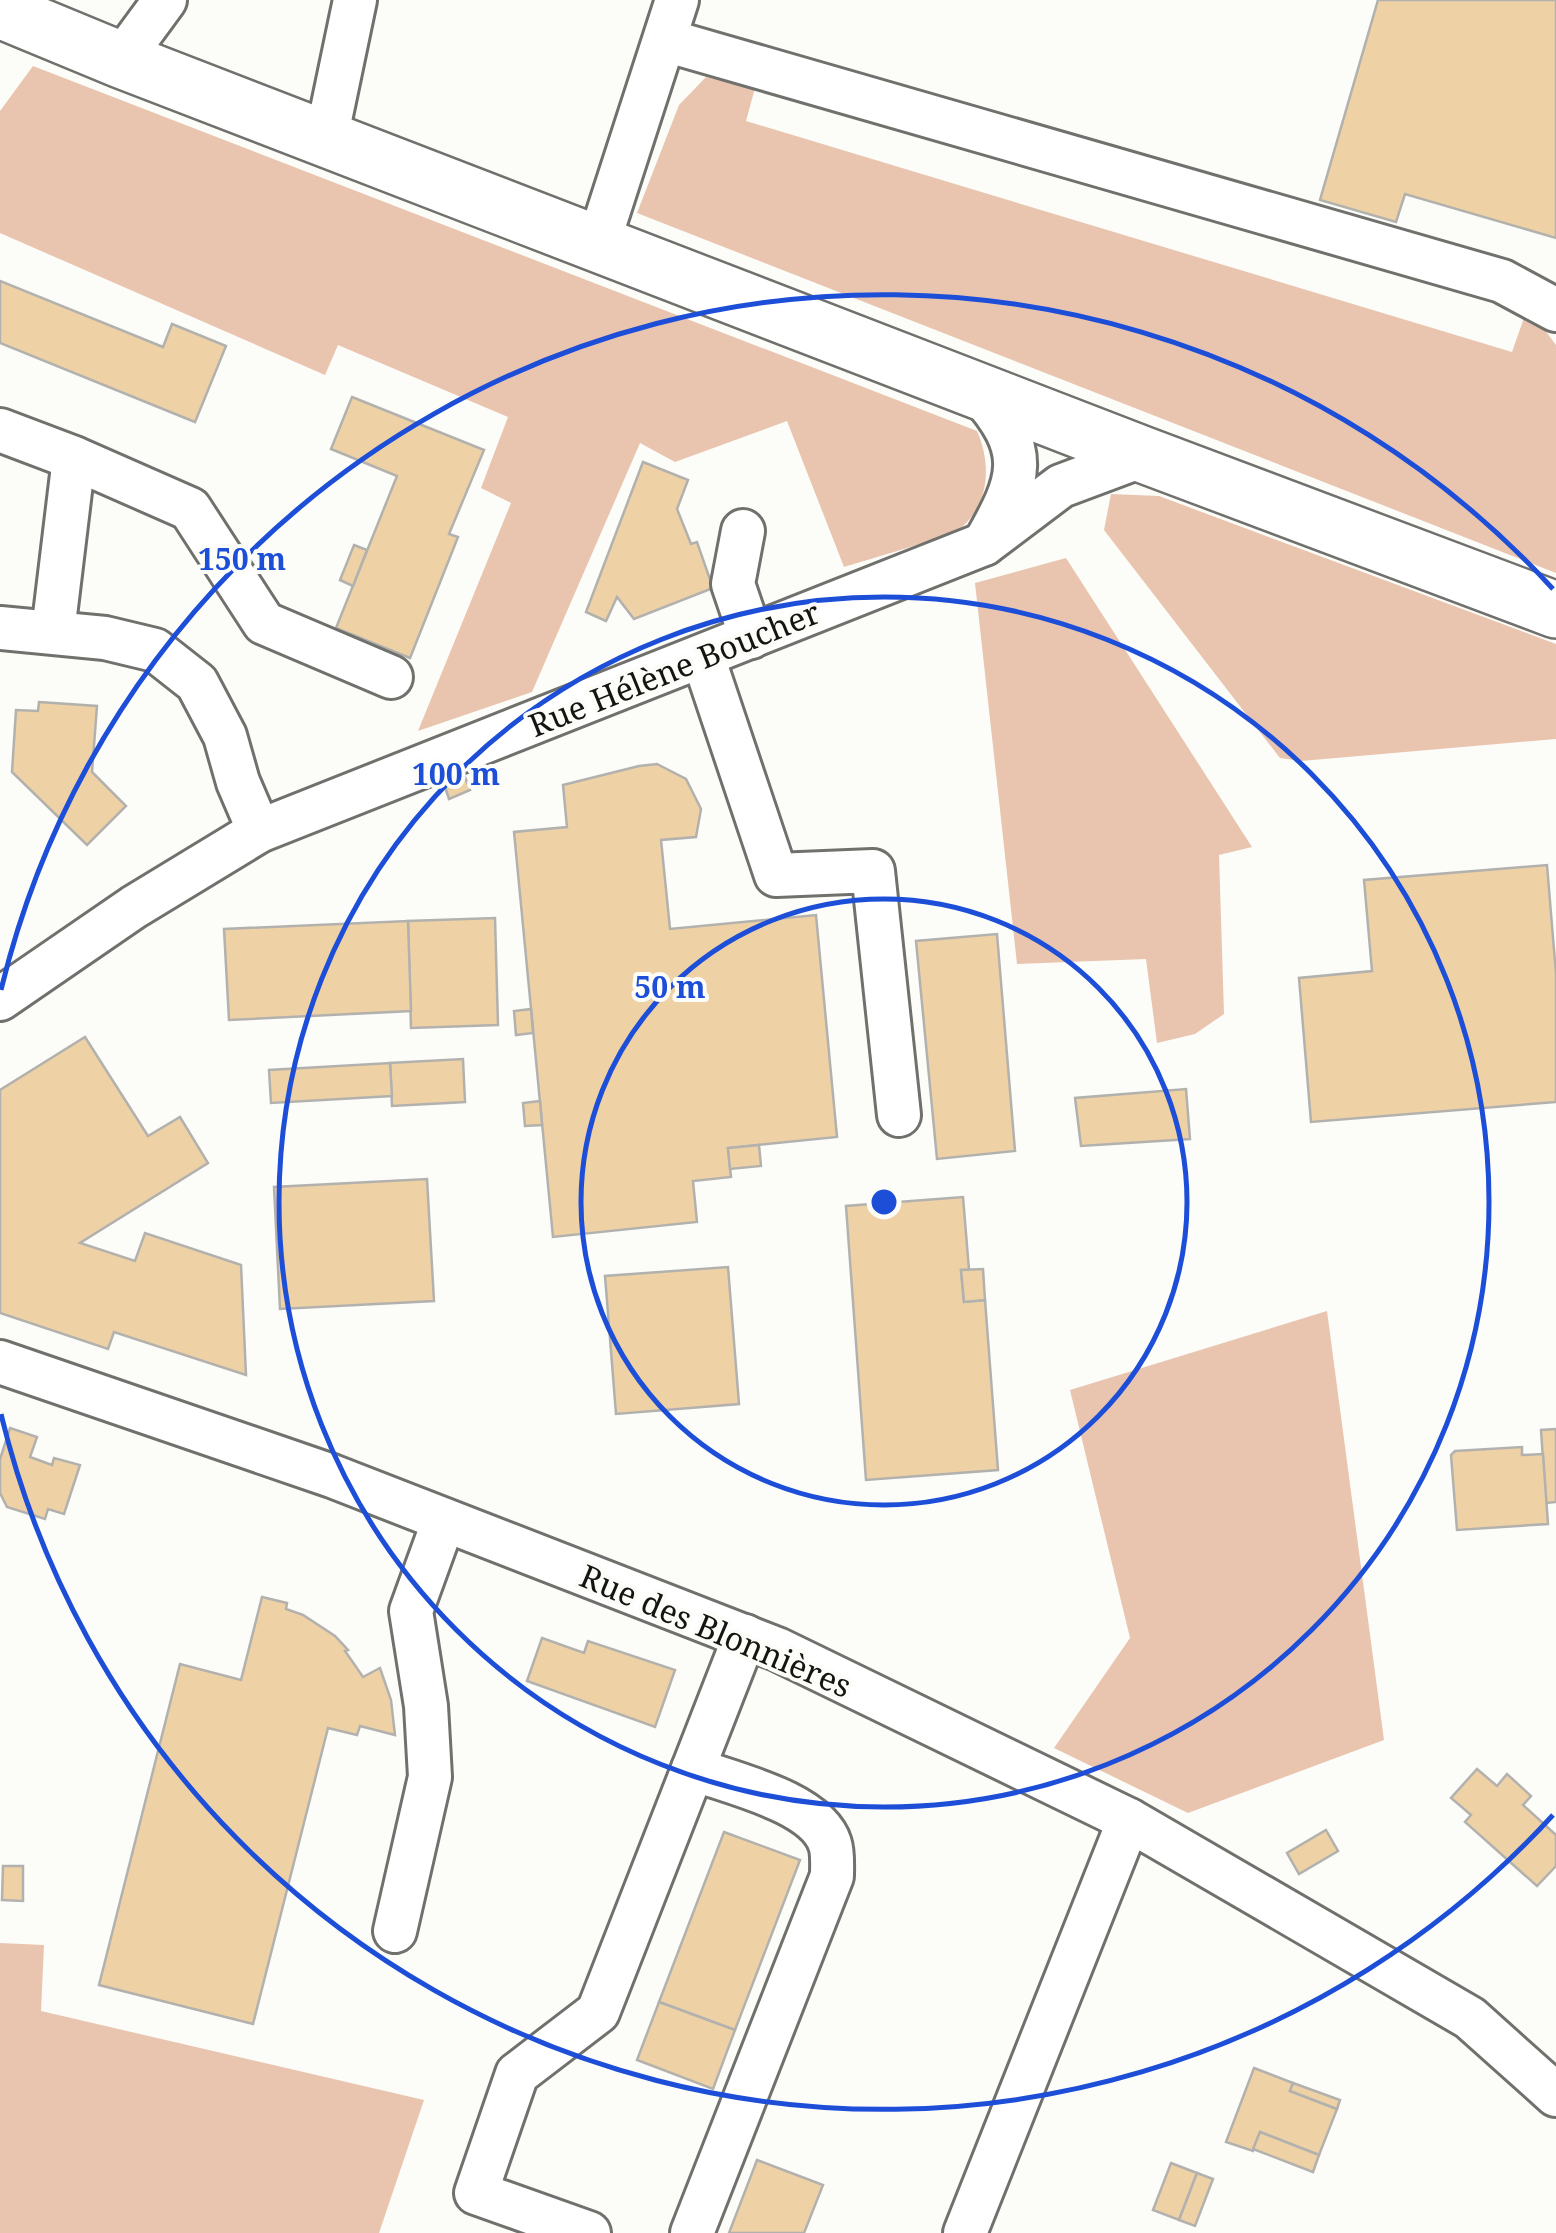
<svg xmlns="http://www.w3.org/2000/svg" width="1556" height="2233" font-family="'Noto Serif',serif">
	<style>
		.green { fill: #e9c5b0 }
		.building { fill: #eed2a6; stroke: #b3b1ae; stroke-width: 2.5 }
		.lines { fill: none; stroke-linecap: round; stroke-linejoin: round }
		.minor-casing { stroke: #70706d; stroke-width: 48 }
		.major-casing { stroke: #70706d; stroke-width: 60 }
		.minor { stroke: #fff; stroke-width: 42 }
		.major { stroke: #fff; stroke-width: 55 }
		.ring { fill: none; stroke: #1d4ed8; stroke-width: 5 }
		.labels { text-anchor: middle; dominant-baseline: central; stroke-width: 8; stroke-linejoin: round; paint-order: stroke }
		.street-label { font-size: 32px; fill: #141413; stroke: #fcfcf8 }
		.centre { fill: #1d4ed8; stroke: #fcfcf8; stroke-width: 5 }
		.ring-label { font-size: 30px; text-anchor: middle; font-weight: bold; fill: #1d4ed8; stroke: #fcfcf8; stroke-width: 8; stroke-linejoin: round; paint-order: stroke }
	</style>
	<rect width="100%" height="100%" fill="#fcfcf8"/>
	<!-- green -->
	<g class="green">
		<path d="M 33,66 L 977,431 C 991,462 990,502 963,526 C 950,537 866,560 844,567 L 787,421 L 675,462 L 640,443 L 532,692 L 418,731 L 511,503 L 481,488 L 508,417 L 338,345 L 325,375 L 0,233 L 0,111 Z"/>
		<path d="M 706,77 L 755,88 L 746,121 L 1512,352 L 1525,315 L 1538,321 L 1556,345 L 1556,573 L 637,213 L 679,105 Z"/>
		<path d="M 1111,494 L 1159,496 L 1556,644 L 1556,739 L 1301,761 L 1280,758 L 1104,530 Z"/>
		<path d="M 1066,558 L 1252,847 L 1219,855 L 1224,1014 L 1195,1034 L 1157,1043 L 1146,959 L 1017,964 L 975,583 Z"/>
		<path d="M 1327,1311 L 1384,1740 L 1188,1813 L 1054,1748 L 1130,1638 L 1070,1390 Z"/>
		<path d="M 0,1943 L 44,1945 L 41,2011 L 424,2100 L 379,2233 L 0,2233 Z"/>
	</g>
	<!-- building -->
	<g class="building">
		<path d="M 1378,0 L 1556,0 L 1556,238 L 1405,194 L 1396,222 L 1320,200 Z"/>
		<path d="M 0,281 L 163,347 L 172,324 L 226,346 L 195,422 L 0,343 Z"/>
		<path d="M 352,397 L 484,450 L 449,534 L 458,537 L 410,658 L 336,628 L 397,476 L 331,449 Z"/>
		<path d="M 643,462 L 688,480 L 677,509 L 691,544 L 697,542 L 713,588 L 634,619 L 617,597 L 606,621 L 586,612 Z"/>
		<path d="M 354,545 L 367,550 L 353,586 L 340,580 Z"/>
		<path d="M 39,702 L 97,706 L 92,772 L 126,806 L 87,845 L 12,772 L 16,710 L 38,711 Z"/>
		<path d="M 657,764 L 686,779 L 701,809 L 696,837 L 661,840 L 670,929 L 816,915 L 837,1137 L 728,1148 L 731,1177 L 693,1181 L 697,1222 L 553,1237 L 514,832 L 567,827 L 563,785 L 639,766 Z"/>
		<path d="M 465,777 L 470,790 L 449,799 L 444,784 Z"/>
		<path d="M 1547,865 L 1556,974 L 1556,1102 L 1311,1122 L 1299,978 L 1372,971 L 1364,880 Z"/>
		<path d="M 495,918 L 498,1025 L 411,1028 L 408,921 Z"/>
		<path d="M 408,921 L 411,1011 L 229,1020 L 224,929 Z"/>
		<path d="M 997,934 L 1015,1151 L 937,1159 L 916,941 Z"/>
		<path d="M 531,1009 L 533,1033 L 516,1035 L 514,1011 Z"/>
		<path d="M 85,1037 L 148,1136 L 180,1117 L 208,1163 L 80,1243 L 135,1261 L 145,1233 L 241,1265 L 246,1375 L 114,1332 L 108,1349 L 0,1313 L 0,1090 Z"/>
		<path d="M 463,1059 L 465,1102 L 392,1106 L 390,1063 Z"/>
		<path d="M 390,1063 L 392,1096 L 271,1103 L 269,1070 Z"/>
		<path d="M 1186,1089 L 1190,1139 L 1081,1146 L 1075,1098 Z"/>
		<path d="M 540,1101 L 542,1125 L 525,1126 L 523,1103 Z"/>
		<path d="M 759,1145 L 761,1166 L 730,1169 L 728,1148 Z"/>
		<path d="M 427,1179 L 434,1301 L 280,1309 L 274,1187 Z"/>
		<path d="M 963,1197 L 969,1270 L 961,1270 L 964,1302 L 985,1300 L 998,1470 L 866,1480 L 846,1206 Z"/>
		<path d="M 728,1267 L 739,1404 L 616,1414 L 605,1276 Z"/>
		<path d="M 983,1269 L 985,1300 L 964,1302 L 961,1270 Z"/>
		<path d="M 10,1428 L 37,1437 L 30,1457 L 52,1465 L 54,1458 L 80,1465 L 64,1514 L 48,1509 L 45,1519 L 7,1507 L 0,1493 L 0,1459 Z"/>
		<path d="M 1556,1429 L 1556,1502 L 1546,1503 L 1541,1430 Z"/>
		<path d="M 1522,1447 L 1522,1455 L 1543,1454 L 1548,1524 L 1457,1530 L 1451,1455 L 1455,1451 Z"/>
		<path d="M 262,1597 L 287,1603 L 286,1609 L 303,1615 L 335,1636 L 348,1650 L 345,1651 L 363,1677 L 380,1668 L 391,1700 L 395,1735 L 360,1726 L 357,1735 L 328,1728 L 253,2024 L 99,1985 L 180,1664 L 241,1680 Z"/>
		<path d="M 542,1638 L 584,1653 L 588,1641 L 675,1670 L 655,1727 L 527,1681 Z"/>
		<path d="M 1477,1769 L 1497,1786 L 1507,1774 L 1531,1796 L 1523,1805 L 1556,1835 L 1556,1866 L 1537,1886 L 1465,1822 L 1471,1815 L 1451,1798 Z"/>
		<path d="M 1326,1830 L 1338,1851 L 1299,1874 L 1287,1853 Z"/>
		<path d="M 724,1832 L 800,1860 L 735,2030 L 659,2002 Z"/>
		<path d="M 3,1866 L 23,1866 L 23,1901 L 2,1900 Z"/>
		<path d="M 659,2002 L 735,2030 L 713,2089 L 637,2060 Z"/>
		<path d="M 1254,2068 L 1293,2083 L 1290,2091 L 1337,2109 L 1319,2155 L 1260,2132 L 1253,2151 L 1226,2142 Z"/>
		<path d="M 1293,2083 L 1340,2100 L 1337,2109 L 1290,2091 Z"/>
		<path d="M 1260,2132 L 1319,2155 L 1313,2172 L 1253,2149 Z"/>
		<path d="M 757,2160 L 823,2185 L 804,2233 L 729,2233 Z"/>
		<path d="M 1171,2163 L 1197,2173 L 1179,2220 L 1153,2210 Z"/>
		<path d="M 1197,2173 L 1213,2179 L 1195,2226 L 1179,2220 Z"/>
	</g>
	<g class="lines">
		<!-- minor casing -->
		<g class="minor-casing">
			<g id="minor">
				<path d="M 665,40 L 1502,281 L 1556,310"/>
				<path d="M 121,60 L 165,0"/>
				<path d="M 326,139 L 355,0"/>
				<path d="M 598,244 L 677,0"/>
				<path d="M 978,391 C 1031,451 1022,478 984,544 L 1061,486 L 1144,455"/>
				<path d="M 0,430 L 74,458 L 190,509 L 264,623 L 391,677"/>
				<path d="M 743,531 L 733,584 L 751,637"/>
				<path d="M 0,628 L 105,638 L 155,650 L 197,683 L 225,736 L 238,782 L 259,831"/>
				<path d="M 53,632 L 74,458"/>
				<path d="M 703,657 L 776,875 L 873,871 L 899,1115"/>
				<path d="M 0,999 L 134,907 L 259,831 L 984,544"/>
				<path d="M 0,1362 L 332,1476 L 777,1649 L 1129,1820 L 1470,2018 L 1556,2095"/>
				<path d="M 395,1931 L 430,1777 L 426,1706 L 411,1611 L 444,1520"/>
				<path d="M 589,2233 L 476,2193 L 517,2074 L 598,2012 L 745,1636"/>
				<path d="M 692,2233 L 832,1876 C 832,1866 833,1853 830,1844 C 817,1802 731,1783 693,1769"/>
				<path d="M 965,2233 L 1129,1820"/>
			</g>
		</g>
		<!-- major casing -->
		<g class="major-casing">
			<path id="major" d="M 0,10 L 121,60 L 1144,455 L 1556,610"/>
		</g>
		<!-- minor -->
		<use href="#minor" class="minor"/>
		<!-- major -->
		<use href="#major" class="major"/>
	</g>
	<!-- distance rings -->
	<g class="ring">
		<circle cx="884" cy="1202" r="303"/>
		<circle cx="884" cy="1202" r="605"/>
		<path d="M1553 1815A908 908 0 0 1 1 1414M1 990A908 908 0 0 1 1553 589"/>
	</g>
	<g class="labels">
		<!-- street labels -->
		<g class="street-label">
			<text transform="translate(674 668) rotate(-22)">Rue Hélène Boucher</text>
			<text transform="translate(716 1630) rotate(23)">Rue des Blonnières</text>
		</g>
	</g>
	<circle cx="884" cy="1202" r="15" class="centre"/>
	<g class="ring-label">
		<text x="242" y="570">150 m</text>
		<text x="456" y="785">100 m</text>
		<text x="670" y="998">50 m</text>
	</g>
</svg>
